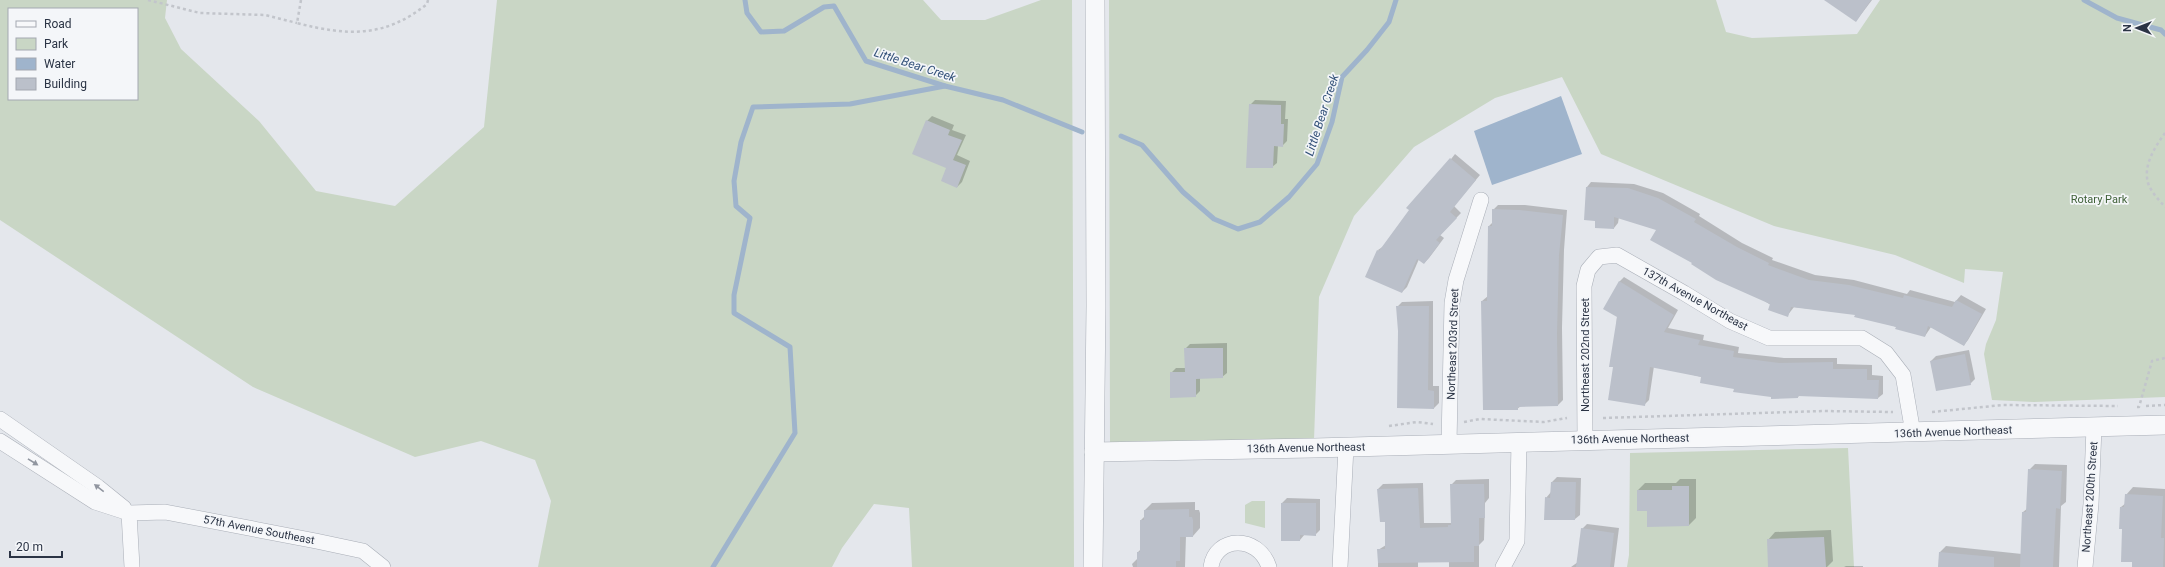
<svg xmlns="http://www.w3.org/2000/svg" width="2165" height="567" font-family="Roboto,sans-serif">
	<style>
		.green { fill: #c9d6c5; fill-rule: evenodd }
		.water { fill: #9fb4cc }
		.shadow { fill: #0003 }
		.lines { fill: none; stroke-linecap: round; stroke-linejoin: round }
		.stream { stroke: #9fb4cc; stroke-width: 5 }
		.building { fill: #bbc0ca }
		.minor-casing { stroke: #a9aeb7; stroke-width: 16 }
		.tertiary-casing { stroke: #a9aeb7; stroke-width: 20 }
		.path { stroke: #c2c5cb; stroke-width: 2.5; stroke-dasharray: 3 3; stroke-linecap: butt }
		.minor { stroke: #f7f8fa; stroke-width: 15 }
		.tertiary { stroke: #f7f8fa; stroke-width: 19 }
		.oneway { fill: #9196a0 }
		.labels { text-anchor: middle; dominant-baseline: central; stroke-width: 3.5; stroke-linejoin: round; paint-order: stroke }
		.park-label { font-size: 11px; fill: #3f6138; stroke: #f4f6f9 }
		.street-label { font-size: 11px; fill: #2b3445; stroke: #f4f6f9 }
		.water-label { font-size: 12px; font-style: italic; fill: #34527a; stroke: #f4f6f9 }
	</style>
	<rect width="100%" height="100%" fill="#e4e7ec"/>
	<!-- green -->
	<g class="green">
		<path d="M 0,0 L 167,0 L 165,18 L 181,49 L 259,121 L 316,191 L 395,206 L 484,127 L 497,0 L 923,0 L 941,20 L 985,20 L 1041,0 L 1072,0 L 1074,567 L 912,567 L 909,508 L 874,504 L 842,548 L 832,567 L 538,567 L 551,501 L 535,460 L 481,441 L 415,457 L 253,387 L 0,220 ZM 9,9 L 137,9 L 137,99 L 9,99 Z"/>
		<path d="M 1109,0 L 1716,0 L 1726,32 L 1752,38 L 1857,34 L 1880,0 L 2165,0 L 2165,397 L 2034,402 L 1992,400 L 1984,354 L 1986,344 L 1996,320 L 2003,272 L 1965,269 L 1964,283 L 1895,255 L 1774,226 L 1601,154 L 1562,77 L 1495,98 L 1414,147 L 1354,216 L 1319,297 L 1314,440 L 1110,442 Z"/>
		<path d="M 1848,448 L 1854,567 L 1627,567 L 1629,555 L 1630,453 Z"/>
		<path d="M 1252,501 L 1265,501 L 1265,528 L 1245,523 L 1245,505 Z"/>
	</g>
	<!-- water -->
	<path class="water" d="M 1561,96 L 1582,154 L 1492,185 L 1474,131 Z"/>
	<!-- shadow -->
	<g class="shadow">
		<path d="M 1826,0 L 1872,0 L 1856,21 Z"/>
		<path d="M 1255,100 L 1286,101 L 1285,119 L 1288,119 L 1287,141 L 1282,146 L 1278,145 L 1277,163 L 1272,167 L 1250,105 Z"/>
		<path d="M 932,116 L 954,125 L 952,130 L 966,135 L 957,155 L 970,161 L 962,182 L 957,187 L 927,121 Z"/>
		<path d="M 1455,154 L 1480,175 L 1454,206 L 1461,213 L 1440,235 L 1444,238 L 1429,258 L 1424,263 L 1419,259 L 1407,287 L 1402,292 L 1378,250 L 1384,246 Z"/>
		<path d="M 1591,182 L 1634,184 L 1663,193 L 1700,214 L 1699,216 L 1742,243 L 1773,258 L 1772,260 L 1815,275 L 1854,280 L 1907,294 L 1910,290 L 1955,302 L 1961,295 L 1986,309 L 1968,340 L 1964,345 L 1931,327 L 1925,336 L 1856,314 L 1794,307 L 1787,316 L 1657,229 L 1619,217 L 1618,223 L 1614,228 L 1597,220 L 1586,219 L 1587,187 Z"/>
		<path d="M 1498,205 L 1525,205 L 1567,210 L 1564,250 L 1562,328 L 1563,400 L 1558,405 L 1521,406 L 1517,409 L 1482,301 L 1488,296 L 1489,226 L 1493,222 L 1493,210 Z"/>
		<path d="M 1624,277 L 1678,310 L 1668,328 L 1704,335 L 1703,340 L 1739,347 L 1738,353 L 1784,358 L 1837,358 L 1837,364 L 1872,365 L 1872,375 L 1883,376 L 1883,394 L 1878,398 L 1800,395 L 1798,397 L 1735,388 L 1702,377 L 1654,366 L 1649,400 L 1644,405 L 1614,367 L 1619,282 Z"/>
		<path d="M 1433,301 L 1433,386 L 1439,386 L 1439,403 L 1434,408 L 1399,331 L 1397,307 L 1402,302 Z"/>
		<path d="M 1227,343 L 1227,373 L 1222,377 L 1200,378 L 1200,391 L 1195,396 L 1171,373 L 1176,368 L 1186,368 L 1185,349 L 1190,344 Z"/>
		<path d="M 1969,350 L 1975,379 L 1970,384 L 1931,361 L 1936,356 Z"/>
		<path d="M 2035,464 L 2067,465 L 2066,502 L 2061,506 L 2059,567 L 1939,567 L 1940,552 L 1946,546 L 2022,554 L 2023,512 L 2028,508 L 2029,470 Z"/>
		<path d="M 1557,477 L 1581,478 L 1580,515 L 1575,519 L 1546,498 L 1551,492 L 1552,482 Z"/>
		<path d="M 1489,479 L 1489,498 L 1485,503 L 1484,540 L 1479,545 L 1479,567 L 1449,567 L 1449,561 L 1418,561 L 1418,567 L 1378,567 L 1378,550 L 1386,545 L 1386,521 L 1378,489 L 1383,484 L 1423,483 L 1424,523 L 1451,523 L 1451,485 L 1456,480 Z"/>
		<path d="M 1680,479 L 1696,479 L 1696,518 L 1689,525 L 1638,490 L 1645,483 L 1676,483 Z"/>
		<path d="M 2133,487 L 2165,489 L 2165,567 L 2133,567 L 2133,561 L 2123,528 L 2121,507 L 2126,503 L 2126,495 Z"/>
		<path d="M 1287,498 L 1320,499 L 1320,530 L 1315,535 L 1305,534 L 1300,540 L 1282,503 Z"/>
		<path d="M 1195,502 L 1195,510 L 1199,510 L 1200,513 L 1200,528 L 1193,536 L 1186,536 L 1185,567 L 1133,567 L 1132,564 L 1138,558 L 1138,552 L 1141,549 L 1141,520 L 1145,516 L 1145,510 L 1152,503 Z"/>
		<path d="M 1587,524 L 1619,528 L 1614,567 L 1571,567 L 1578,562 L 1582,529 Z"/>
		<path d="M 1831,530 L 1833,561 L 1827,567 L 1769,567 L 1768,540 L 1775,532 Z"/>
		<path d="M 1846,566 L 1863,566 L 1863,567 L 1844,567 Z"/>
	</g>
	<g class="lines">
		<!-- stream -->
		<g class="stream">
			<path d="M 745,0 L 747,13 L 761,32 L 784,31 L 824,7 L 834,6 L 866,61 L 945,86 L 1003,100 L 1082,132"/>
			<path d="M 2084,0 L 2117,18 L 2161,30 L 2165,34"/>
			<path d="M 1121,136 L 1142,145 L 1183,192 L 1214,219 L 1238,229 L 1260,222 L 1289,197 L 1317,164 L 1332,122 L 1342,77 L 1367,50 L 1389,22 L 1396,0"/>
			<path d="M 713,567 L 795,433 L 790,347 L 734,313 L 734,295 L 750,218 L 736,206 L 734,181 L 741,142 L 753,107 L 850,104 L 945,86"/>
		</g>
	</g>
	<!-- building -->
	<g class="building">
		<path d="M 1824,0 L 1871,0 L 1856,22 Z"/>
		<path d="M 1249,104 L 1281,105 L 1281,124 L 1284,124 L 1283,147 L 1274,146 L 1273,168 L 1246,168 Z"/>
		<path d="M 926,120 L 950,130 L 948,135 L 962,140 L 953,160 L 966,165 L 957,188 L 941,181 L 946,168 L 912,154 Z"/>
		<path d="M 1450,158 L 1476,180 L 1450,212 L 1457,218 L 1436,240 L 1440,243 L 1424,264 L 1417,259 L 1402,293 L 1365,277 L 1377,250 L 1379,251 L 1409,210 L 1406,208 Z"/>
		<path d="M 1586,187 L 1628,188 L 1658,198 L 1696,219 L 1694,222 L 1737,247 L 1769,263 L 1768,265 L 1809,280 L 1849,285 L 1903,298 L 1904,295 L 1952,307 L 1956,300 L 1982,314 L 1964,346 L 1928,326 L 1925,337 L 1895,329 L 1896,327 L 1854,317 L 1855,315 L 1791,307 L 1788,317 L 1768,310 L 1770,304 L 1716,280 L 1691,264 L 1692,263 L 1650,240 L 1656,230 L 1614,217 L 1614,229 L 1595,228 L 1595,221 L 1584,220 Z"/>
		<path d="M 1492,209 L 1519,210 L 1563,215 L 1559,255 L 1557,334 L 1558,406 L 1518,407 L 1518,410 L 1483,410 L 1481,301 L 1487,301 L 1488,226 L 1492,226 Z"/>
		<path d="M 1619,281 L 1674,315 L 1664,332 L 1700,340 L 1698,345 L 1734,351 L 1733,357 L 1779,363 L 1833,362 L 1833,369 L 1867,369 L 1867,380 L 1879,380 L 1878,399 L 1798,396 L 1798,398 L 1771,399 L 1771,397 L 1733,392 L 1734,389 L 1700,383 L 1701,377 L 1650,367 L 1645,406 L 1608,400 L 1613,367 L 1609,367 L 1617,317 L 1603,309 Z"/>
		<path d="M 1396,306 L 1429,306 L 1428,390 L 1434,391 L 1434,409 L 1397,408 L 1398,331 Z"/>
		<path d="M 1184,348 L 1223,348 L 1223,378 L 1196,379 L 1196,397 L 1170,398 L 1170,372 L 1185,372 Z"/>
		<path d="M 1965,354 L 1971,385 L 1936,391 L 1930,361 Z"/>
		<path d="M 2028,469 L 2062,471 L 2060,509 L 2056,508 L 2053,567 L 2020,567 L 2022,512 L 2026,512 Z"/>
		<path d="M 1551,482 L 1576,482 L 1575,520 L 1544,520 L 1545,497 L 1550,498 Z"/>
		<path d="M 1450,484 L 1484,484 L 1485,518 L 1479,518 L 1479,546 L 1474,546 L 1474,562 L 1378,563 L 1377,549 L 1385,549 L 1385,522 L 1380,522 L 1377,489 L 1418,488 L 1420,528 L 1448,527 L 1448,525 L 1451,525 Z"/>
		<path d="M 1672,486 L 1689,486 L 1689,526 L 1647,527 L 1647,511 L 1637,511 L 1637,490 L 1672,490 Z"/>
		<path d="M 2125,494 L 2163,496 L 2161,538 L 2164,538 L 2163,567 L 2132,567 L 2132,562 L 2121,562 L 2122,529 L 2119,529 L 2120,507 L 2124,507 Z"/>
		<path d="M 1281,503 L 1316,503 L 1316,536 L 1300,535 L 1300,541 L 1281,541 Z"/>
		<path d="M 1189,509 L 1189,517 L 1192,517 L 1193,520 L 1193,537 L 1180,537 L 1180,561 L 1176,561 L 1176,567 L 1137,567 L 1137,552 L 1140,552 L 1140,520 L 1144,520 L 1144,510 Z"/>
		<path d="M 1581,528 L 1614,533 L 1610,567 L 1576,567 Z"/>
		<path d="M 1824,537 L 1826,567 L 1768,567 L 1767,539 Z"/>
		<path d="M 1939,552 L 1994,557 L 1994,567 L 1938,567 Z"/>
	</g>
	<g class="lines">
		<!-- minor casing -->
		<g class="minor-casing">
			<g id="minor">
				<path d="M 0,419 L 98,487 L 124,508"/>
				<path d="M 1585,440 L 1584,286 L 1588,270 L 1599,257 L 1617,255 L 1684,293 L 1730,321 L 1769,338 L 1862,338 L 1886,353 L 1903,375 L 1913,433"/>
				<path d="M 0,441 L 95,502 L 129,513 L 165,512 L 316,541 L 363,551 L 383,567"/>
				<path d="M 1449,443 L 1452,303 L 1456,280 L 1481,200"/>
				<path d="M 129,513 L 132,567"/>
				<path d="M 1211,567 C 1215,536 1258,534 1269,567"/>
				<path d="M 1340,567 L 1346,447"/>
				<path d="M 1503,567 L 1517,541 L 1519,442"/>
				<path d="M 2085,567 L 2091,504 L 2094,427"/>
			</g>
		</g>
		<!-- tertiary casing -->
		<g class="tertiary-casing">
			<g id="tertiary">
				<path d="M 1094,452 L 1314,448 L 2165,425"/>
				<path d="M 1093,567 L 1096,306 L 1095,0"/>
			</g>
		</g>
		<!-- path -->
		<g class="path">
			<path d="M 148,0 L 200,13 L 265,15 L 297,23"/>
			<path d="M 301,0 L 297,23 C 347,36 385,38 427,4 L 428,0"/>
			<path d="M 2165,133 C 2155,147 2143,165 2148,183 C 2151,192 2159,200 2165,207"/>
			<path d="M 2146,406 L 2165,405"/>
			<path d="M 2137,407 L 2139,407 L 2152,361 L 2165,358"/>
			<path d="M 1932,412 L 2003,405 L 2118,406"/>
			<path d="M 1603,418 L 1823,411 L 1893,412"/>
			<path d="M 1464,422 L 1480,419 L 1544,422 L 1567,418"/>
			<path d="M 1389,426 L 1417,422 L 1433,424"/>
		</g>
		<!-- minor -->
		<use href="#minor" class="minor"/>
		<!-- tertiary -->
		<use href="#tertiary" class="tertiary"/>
	</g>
	<!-- one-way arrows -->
	<defs><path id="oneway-solid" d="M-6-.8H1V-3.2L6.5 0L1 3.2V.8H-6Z"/></defs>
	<g class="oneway">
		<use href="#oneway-solid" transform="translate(33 462) rotate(32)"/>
		<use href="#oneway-solid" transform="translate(99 488) rotate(-142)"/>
	</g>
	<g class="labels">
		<!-- park labels -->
		<g class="park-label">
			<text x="2099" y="199">Rotary Park</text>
		</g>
		<!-- street labels -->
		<g class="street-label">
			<text transform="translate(1695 299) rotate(29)">137th Avenue Northeast</text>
			<text transform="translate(1453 344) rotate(-88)">Northeast 203rd Street</text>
			<text transform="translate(1585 355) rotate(-90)">Northeast 202nd Street</text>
			<text transform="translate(1953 432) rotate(-2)">136th Avenue Northeast</text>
			<text transform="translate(1630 439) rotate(-1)">136th Avenue Northeast</text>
			<text transform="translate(1306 448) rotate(-1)">136th Avenue Northeast</text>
			<text transform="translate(2090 497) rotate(-86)">Northeast 200th Street</text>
			<text transform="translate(259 530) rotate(11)">57th Avenue Southeast</text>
		</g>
		<!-- water labels -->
		<g class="water-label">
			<text transform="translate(915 65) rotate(18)">Little Bear Creek</text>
			<text transform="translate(1322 115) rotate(-72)">Little Bear Creek</text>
		</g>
	</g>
	<!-- legend -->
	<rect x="8" y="8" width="130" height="92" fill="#f4f6f9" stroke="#a4a8b1"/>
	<rect x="16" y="21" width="20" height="6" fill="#f7f8fa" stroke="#a4a8b1"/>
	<text x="44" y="28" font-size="12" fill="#2b3445">Road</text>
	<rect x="16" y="38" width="20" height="12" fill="#c9d6c5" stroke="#a4a8b1"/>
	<text x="44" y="48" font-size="12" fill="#2b3445">Park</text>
	<rect x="16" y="58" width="20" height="12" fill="#9fb4cc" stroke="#a4a8b1"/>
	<text x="44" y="68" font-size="12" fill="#2b3445">Water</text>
	<rect x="16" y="78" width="20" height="12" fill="#bbc0ca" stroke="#a4a8b1"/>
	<text x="44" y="88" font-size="12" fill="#2b3445">Building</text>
	<!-- north arrow -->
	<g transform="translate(2137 28) rotate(270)" stroke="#f4f6f9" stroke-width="3" paint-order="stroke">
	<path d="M0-3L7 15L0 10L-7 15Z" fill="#2b3445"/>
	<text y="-6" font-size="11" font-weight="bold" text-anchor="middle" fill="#2b3445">N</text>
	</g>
	<!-- scale -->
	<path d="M10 551v6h52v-6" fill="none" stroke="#2b3445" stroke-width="2"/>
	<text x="16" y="551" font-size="12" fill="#2b3445" stroke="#f4f6f9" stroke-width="3" paint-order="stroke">20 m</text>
</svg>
